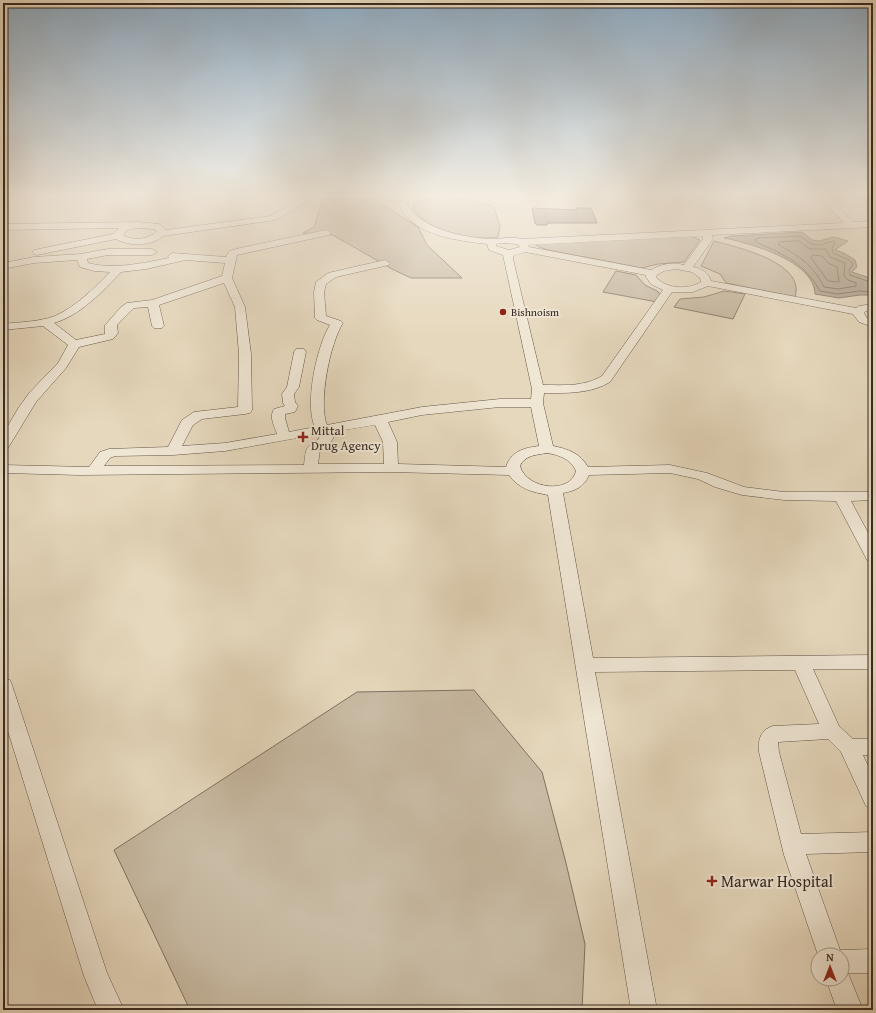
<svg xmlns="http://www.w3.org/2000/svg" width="876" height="1013" font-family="'Gentium Book Plus',serif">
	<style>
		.green { fill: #c8baa3; stroke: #807262 }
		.water { fill: #ab9d88; stroke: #7d6f5f }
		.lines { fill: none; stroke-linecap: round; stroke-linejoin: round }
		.shore { stroke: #726455; stroke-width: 1 }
		.building { fill: #928473; stroke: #382a22 }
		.minor-casing { stroke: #645649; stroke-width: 1 }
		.minor { fill: #efe6d4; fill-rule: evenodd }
		.poi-dot { fill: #8f2418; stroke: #efe6d4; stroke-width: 1.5 }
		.labels { text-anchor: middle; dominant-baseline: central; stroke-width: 4; stroke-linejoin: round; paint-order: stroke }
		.far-poi-label { font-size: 11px; fill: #382a22; stroke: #efe6d4; text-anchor: start }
		.poi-label { font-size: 13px; fill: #382a22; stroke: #efe6d4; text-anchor: start }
		.near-poi-label { font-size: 16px; fill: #382a22; stroke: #efe6d4; text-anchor: start }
	</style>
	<rect width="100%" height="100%" fill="#e6d8bd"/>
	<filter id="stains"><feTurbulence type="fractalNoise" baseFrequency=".005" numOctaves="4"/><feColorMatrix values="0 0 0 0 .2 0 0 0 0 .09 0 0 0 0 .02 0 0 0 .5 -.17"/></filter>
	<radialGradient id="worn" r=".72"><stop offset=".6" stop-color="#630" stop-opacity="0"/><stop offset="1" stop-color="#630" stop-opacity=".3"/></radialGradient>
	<!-- green -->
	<g class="green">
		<path d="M 437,196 C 458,197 476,199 494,207 L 500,226 L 498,237 C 472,241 428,232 413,209 L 414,204 Z"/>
		<path d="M 323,199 L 374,199 L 418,227 L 427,245 L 462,278 L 411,278 L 392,269 L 333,235 L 303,233 L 314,227 Z"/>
		<path d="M 691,236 L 700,240 L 684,262 L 658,264 L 642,268 L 548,250 L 539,247 L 533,243 Z"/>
		<path d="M 714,241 C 736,247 806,262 795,297 L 726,283 L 720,274 L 701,266 Z"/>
		<path d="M 616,271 L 636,275 L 645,285 L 657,291 L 661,295 L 657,302 L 603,292 Z"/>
		<path d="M 724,291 L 745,294 L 733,319 L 674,307 L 680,299 L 704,297 Z"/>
		<path d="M 474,690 L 542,772 L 566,863 L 585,944 L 582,1010 L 190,1010 L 114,850 L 357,692 Z"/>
	</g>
	<!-- water -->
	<path class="water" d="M 802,232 L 812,240 L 819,241 L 834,237 L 848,241 L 835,250 L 844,253 L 855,260 L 857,267 L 852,272 L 873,279 L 873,295 L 860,295 L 839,298 L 815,294 C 815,261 749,243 724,238 L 731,236 Z"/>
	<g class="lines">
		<!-- shore -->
		<g class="shore">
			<path d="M 799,241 L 810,249 L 826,249 L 830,257 L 845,263 L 844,276 L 848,280 L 856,283 L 856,286 L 838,289 L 824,287 C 812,263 800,258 778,244 L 780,242 Z"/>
			<path d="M 813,255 L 822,256 L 828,263 L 837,267 L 839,282 L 828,281 L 811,258 Z"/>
			<path d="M 873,283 L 850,275 L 849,270 L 853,264 L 849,260 L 833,253 L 832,248 L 835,243 L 834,241 L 819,245 L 811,244 L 800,236 L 757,238 L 755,240 L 756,242 C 785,255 804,263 820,291 L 838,294 L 859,291 L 873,292"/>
		</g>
	</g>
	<!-- building -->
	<path class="building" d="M 532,208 L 577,210 L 576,208 L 591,208 L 597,223 L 547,223 L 547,225 L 537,225 L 535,223 Z"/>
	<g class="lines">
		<!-- minor casing -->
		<g class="minor-casing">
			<g id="minor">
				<path d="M 300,194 L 308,194 L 306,200 L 295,209 L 276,220 L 163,236 C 152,246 130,247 116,239 L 37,255 L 34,254 L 32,252 L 34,250 L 113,234 L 119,228 L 3,230 L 3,224 L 138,222 L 159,224 L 166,230 L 271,216 L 289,205 L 299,197 ZM 138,228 L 154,229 L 157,231 C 148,240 133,241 123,235 L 127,230 Z"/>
				<path d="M 379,194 C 387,194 394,197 402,197 C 409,197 416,194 424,194 L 420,198 L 406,202 C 418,229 465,238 491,239 C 503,239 509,236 522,239 L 844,223 L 816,194 L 873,194 L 873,198 L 857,197 L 830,199 L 853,222 L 873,221 L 873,227 L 712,235 L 713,239 L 693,267 C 701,268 709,273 711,281 L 856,308 L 859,306 L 873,304 L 873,310 L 866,311 L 864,313 L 867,318 L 873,320 L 873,327 L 859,322 L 853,314 L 708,286 L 693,292 L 672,292 L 610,382 C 590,394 567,393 544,393 L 543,403 L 553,446 C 568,449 580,453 588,467 L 670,465 L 707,473 L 744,487 L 784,492 L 873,492 L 873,500 L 851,501 L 873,542 L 873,561 L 867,560 L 865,556 L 836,501 L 784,500 L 742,495 L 715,487 L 698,479 L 670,473 L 589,475 C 584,487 575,491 563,493 L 593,658 L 873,655 L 873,669 L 813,669 L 839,726 L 853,739 L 873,739 L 873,755 L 863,755 L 873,777 L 873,809 L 866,806 L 841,752 L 828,739 L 778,742 L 779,752 L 801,834 L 873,832 L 873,852 L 806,854 L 840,950 L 873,949 L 873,973 L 848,973 L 863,1010 L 837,1010 L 826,979 L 842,979 L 842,955 L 818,955 L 784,855 L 759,752 C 758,740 760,730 773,726 L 819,724 L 795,670 L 595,672 L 657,1010 L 631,1010 L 548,495 C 532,492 519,489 509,475 L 391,472 L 80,475 L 3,473 L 3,465 L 89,467 L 100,452 L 109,449 L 168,447 L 182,420 L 194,412 L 238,407 L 239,354 L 235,307 L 224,283 L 159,305 L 164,326 L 162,328 L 154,328 L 152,326 L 148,307 L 134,308 L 117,325 L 118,333 L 113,339 L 79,347 L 66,368 L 36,402 L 8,448 L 3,449 L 3,434 L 19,407 L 30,392 L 58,363 L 68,345 L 43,326 L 3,330 L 3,324 C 19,322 39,322 55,316 C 75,307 95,288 110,272 L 94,271 L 80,267 L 77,260 L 34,263 L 8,268 L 3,265 L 4,263 L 34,257 L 81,254 L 108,249 L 152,249 L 157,252 L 152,255 L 108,255 L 87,259 L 88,263 C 114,270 143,263 169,258 L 168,256 L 170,254 L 173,253 L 226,257 L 229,251 L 240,248 L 326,230 L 329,231 L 331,233 L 329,235 L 237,255 L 232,278 L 245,307 L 251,354 L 252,410 L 250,413 L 245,414 L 202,419 L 193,425 L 182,446 L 225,443 L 277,434 C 274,425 269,417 274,409 L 285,406 L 283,403 L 282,394 L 287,387 L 294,352 L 296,349 L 304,349 L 306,352 L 299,387 L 294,394 L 295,402 L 298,406 L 295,412 L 285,414 L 285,418 L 289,432 L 315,427 C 304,405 317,345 330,325 L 317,320 L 315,318 L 314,292 L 316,282 L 328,273 L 385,260 L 390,263 L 389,265 L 336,277 L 326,284 L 324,292 L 326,316 L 341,321 L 343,323 C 330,343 318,403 327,425 L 422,407 L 500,399 L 531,399 L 532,389 L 503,255 L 489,250 L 487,244 C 455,240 411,236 398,202 L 384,198 ZM 703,236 L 703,239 L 684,265 C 672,262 661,264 651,270 L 529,247 L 528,245 ZM 502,243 L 518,244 L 520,247 L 509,250 L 496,246 L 496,244 ZM 525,252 L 646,275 L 646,277 L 651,284 L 663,290 L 602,376 C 583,387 564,385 543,385 L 513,259 L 513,256 ZM 186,260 L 225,263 L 222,276 L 152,300 L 127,303 L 121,307 L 107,323 L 105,325 L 105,334 L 76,340 L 54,323 C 81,315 102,292 121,272 L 146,269 ZM 676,269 L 692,272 L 700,278 L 701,282 C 688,290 666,289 656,277 L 657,275 L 664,271 ZM 500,407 L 531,407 L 539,446 C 524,448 511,451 506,467 L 398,464 L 397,442 L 388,422 L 422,415 ZM 375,425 L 383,442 L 384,464 L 318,464 L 320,450 L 329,445 L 335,435 L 333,432 ZM 320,434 L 319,439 C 305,447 306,449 304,465 L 104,466 L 110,458 L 115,456 L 173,455 L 225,451 ZM 547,453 C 559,455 571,459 576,471 C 571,494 527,490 520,466 C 525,455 536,455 547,453 Z"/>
				<path d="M 593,194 L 602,194 L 605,202 L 604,204 L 598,204 Z"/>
				<path d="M 726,194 L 761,194 C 753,200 734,200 726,194 Z"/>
				<path d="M 3,678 L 10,680 L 12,685 L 107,973 L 124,1010 L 98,1010 L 84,976 L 3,715 Z"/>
			</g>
		</g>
		<!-- minor -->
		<use href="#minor" class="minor"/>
	</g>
	<!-- sky -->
	<linearGradient id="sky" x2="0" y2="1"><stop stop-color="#8fabc2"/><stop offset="0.58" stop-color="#f4ede1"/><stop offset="1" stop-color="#f4ede1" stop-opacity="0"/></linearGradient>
	<rect width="876" height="336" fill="url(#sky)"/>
	<!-- markers -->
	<g class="poi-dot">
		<circle cx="503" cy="312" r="4"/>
		<path d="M301 431h4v4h4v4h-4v4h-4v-4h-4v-4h4z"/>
		<path d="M710 875h4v4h4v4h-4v4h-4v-4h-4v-4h4z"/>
	</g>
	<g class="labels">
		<!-- far-poi labels -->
		<g class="far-poi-label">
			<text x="511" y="312">Bishnoism</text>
		</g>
		<!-- poi labels -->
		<g class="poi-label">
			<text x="311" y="430">Mittal<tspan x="311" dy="15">Drug Agency</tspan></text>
		</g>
		<!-- near-poi labels -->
		<g class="near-poi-label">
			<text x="721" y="881">Marwar Hospital</text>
		</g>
	</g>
	<!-- margin -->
	<rect width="876" height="1013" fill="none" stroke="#e6d8bd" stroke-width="16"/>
	<rect x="4" y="4" width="868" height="1005" fill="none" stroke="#382a22" stroke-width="2"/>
	<rect x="8" y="8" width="860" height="997" fill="none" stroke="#382a22"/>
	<!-- north arrow -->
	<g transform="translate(830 967)"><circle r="19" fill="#efe6d4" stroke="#a69b8d"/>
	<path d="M0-3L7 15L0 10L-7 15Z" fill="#8f2418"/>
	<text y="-6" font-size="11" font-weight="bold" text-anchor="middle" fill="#382a22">N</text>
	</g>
	<rect width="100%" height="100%" filter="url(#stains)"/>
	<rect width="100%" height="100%" fill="url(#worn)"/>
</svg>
